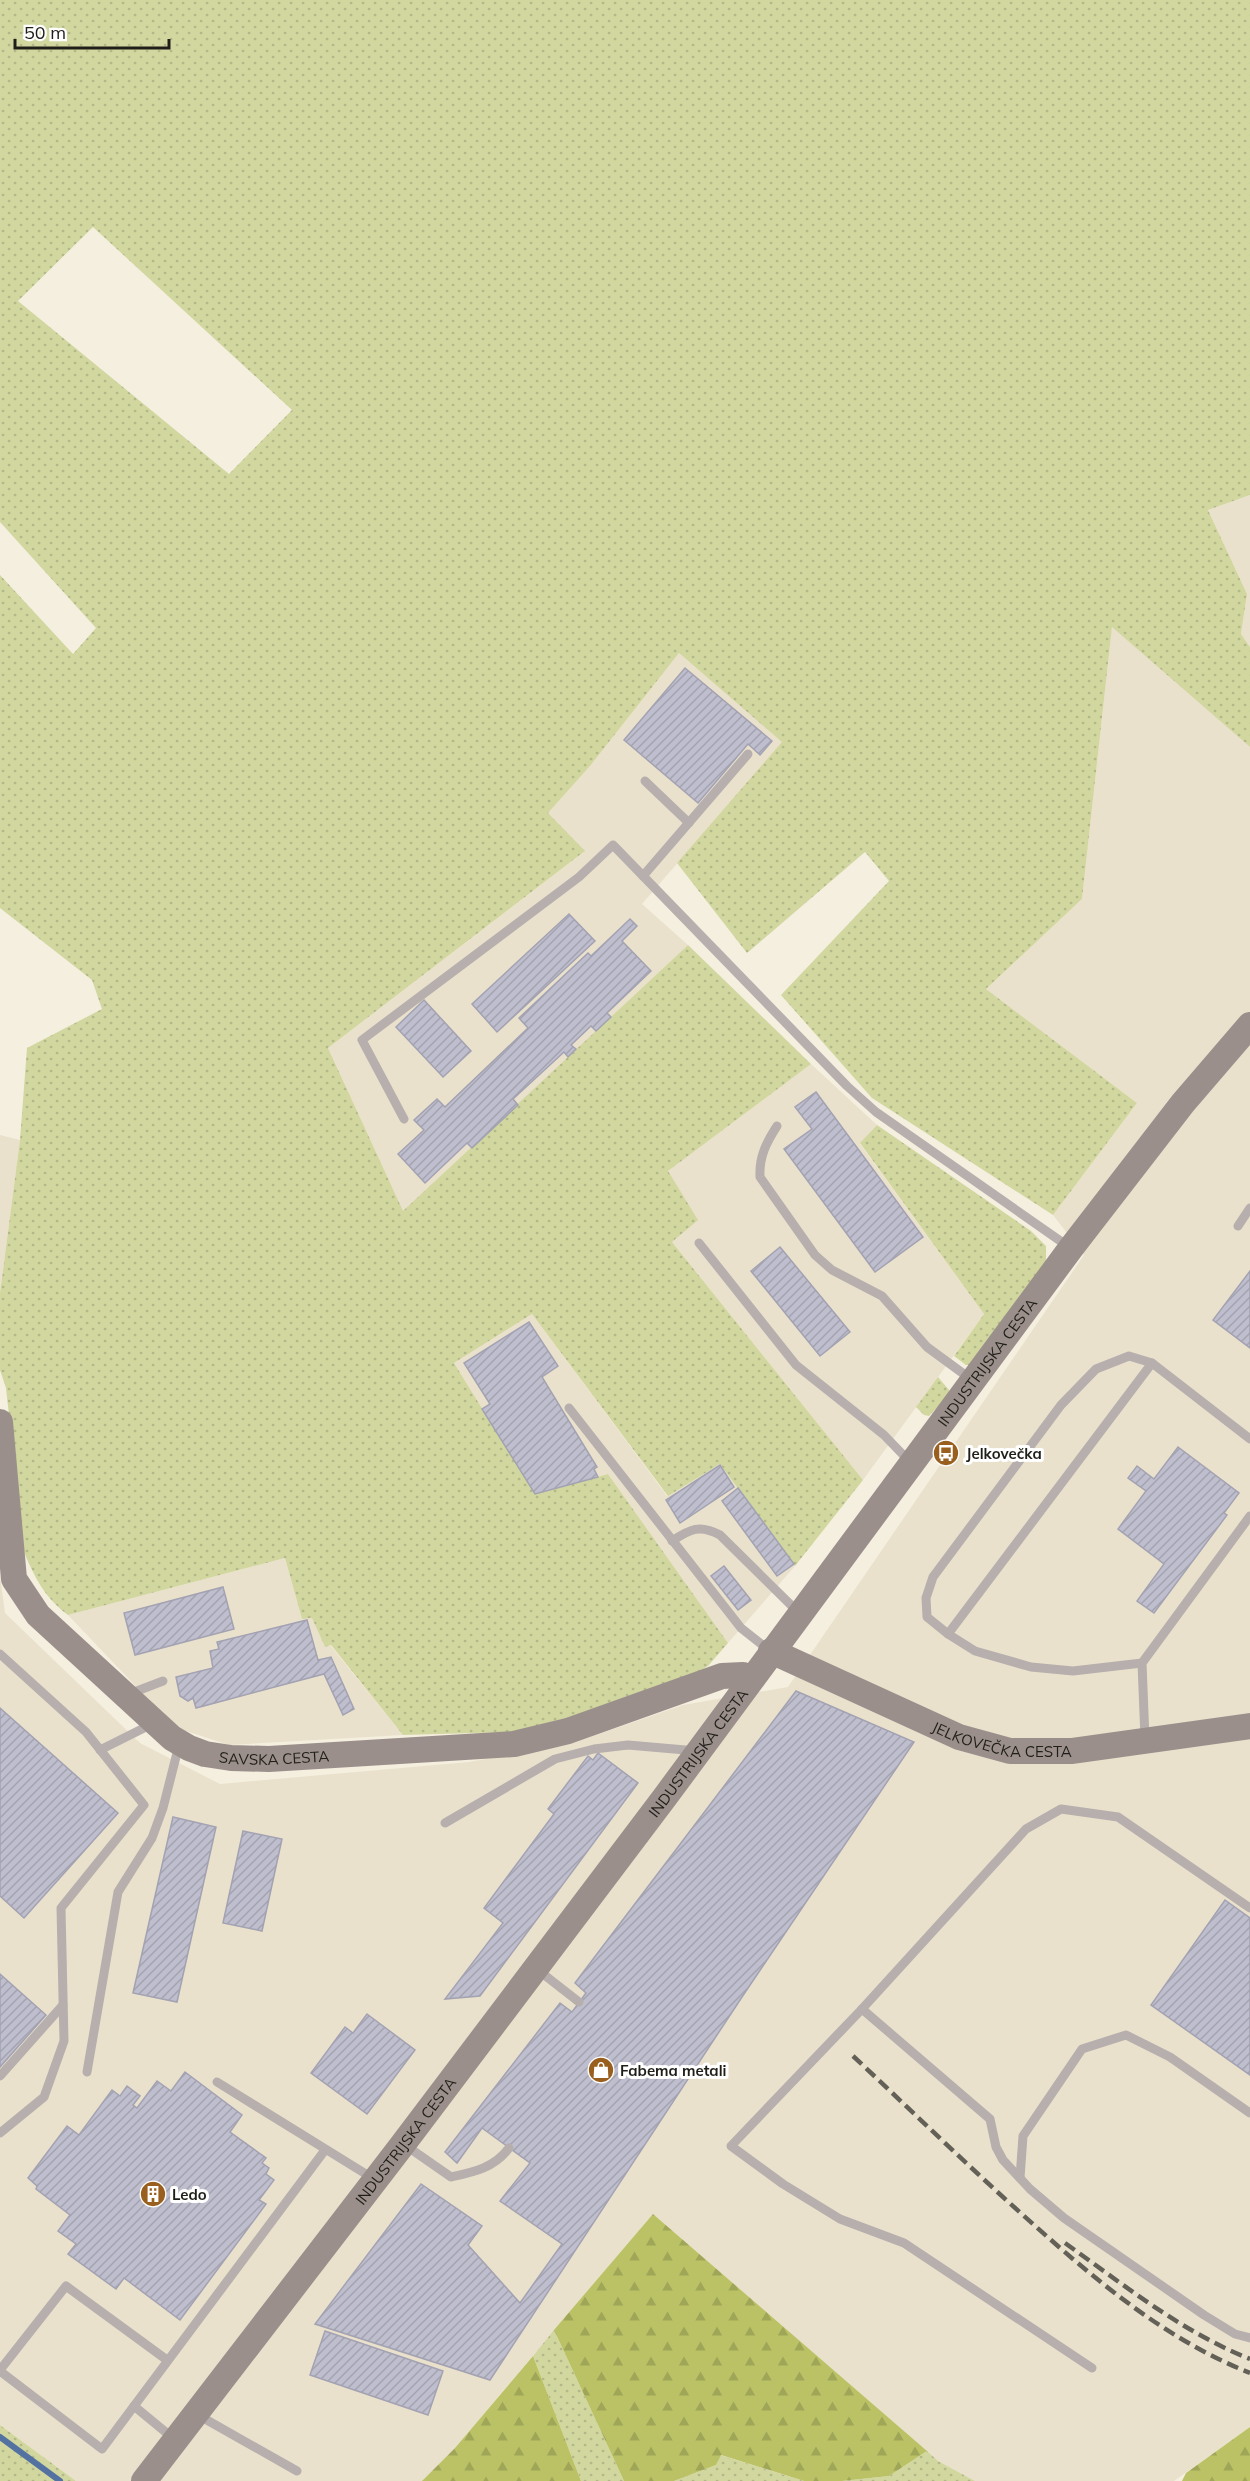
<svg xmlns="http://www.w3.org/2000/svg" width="1250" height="2481" font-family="Mulish,sans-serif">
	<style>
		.commercial { fill: #eae1cc }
		.grass { fill: url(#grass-dots); fill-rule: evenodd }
		.forest { fill: url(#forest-firs) }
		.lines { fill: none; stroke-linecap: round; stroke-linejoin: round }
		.stream { stroke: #5371a1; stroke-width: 6 }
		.building { fill: url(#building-hatch); stroke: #a3a2b2; stroke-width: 1.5 }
		.lane { stroke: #b7afad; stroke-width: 9 }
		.secondary { stroke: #9b8f8c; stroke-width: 26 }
		.rail { stroke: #636057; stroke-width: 4.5; stroke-dasharray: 12 6; stroke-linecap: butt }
		.labels { text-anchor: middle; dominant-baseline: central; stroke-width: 6; stroke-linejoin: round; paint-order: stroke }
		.street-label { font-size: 15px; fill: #201e18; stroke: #fff }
		.poi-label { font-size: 15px; font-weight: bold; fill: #201e18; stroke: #fff; text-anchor: start }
	</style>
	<defs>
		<pattern id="grass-dots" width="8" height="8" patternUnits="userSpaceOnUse" patternTransform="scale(1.5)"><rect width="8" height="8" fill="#d1d79f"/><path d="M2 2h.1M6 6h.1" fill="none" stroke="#b3b888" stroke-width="1.8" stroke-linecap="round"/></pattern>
		<pattern id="forest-firs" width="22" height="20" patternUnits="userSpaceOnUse" patternTransform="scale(1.5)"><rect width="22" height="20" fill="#bac265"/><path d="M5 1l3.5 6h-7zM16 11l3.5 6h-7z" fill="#a0a657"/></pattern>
		<pattern id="building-hatch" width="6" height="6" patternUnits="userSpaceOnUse" patternTransform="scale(1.5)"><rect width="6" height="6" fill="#bebece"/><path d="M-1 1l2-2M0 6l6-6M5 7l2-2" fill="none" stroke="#a3a3b0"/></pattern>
	</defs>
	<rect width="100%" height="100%" fill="#f5efdf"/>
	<!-- commercial -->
	<g class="commercial">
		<path d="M 1250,495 L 1250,647 L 1241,634 L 1247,594 L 1208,510 Z"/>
		<path d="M 1112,626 L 1250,747 L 1250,2427 L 1174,2481 L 975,2481 L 938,2461 L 653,2214 L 455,2448 L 422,2481 L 76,2481 L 0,2425 L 0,1576 L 5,1613 L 140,1743 L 220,1784 L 469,1762 L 573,1743 L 683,1705 L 788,1687 L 1084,1255 L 1053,1215 L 1137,1103 L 986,989 L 1082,899 Z"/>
		<path d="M 679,653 L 783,742 L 642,904 L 688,945 L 403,1212 L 328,1048 L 584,852 L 548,813 L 590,766 Z"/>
		<path d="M 811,1064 L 877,1125 L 860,1144 L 984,1314 L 863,1480 L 672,1242 L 668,1171 Z"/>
		<path d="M 0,1135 L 20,1140 L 0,1293 Z"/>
		<path d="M 532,1314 L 667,1496 L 720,1464 L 795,1566 L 728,1643 L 608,1474 L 535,1494 L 454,1363 Z"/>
		<path d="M 285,1558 L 302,1619 L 312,1617 L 325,1647 L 330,1645 L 403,1735 L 229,1745 L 183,1730 L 167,1719 L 68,1615 Z"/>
	</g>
	<!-- grass -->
	<g class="grass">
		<path d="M 0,0 L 1250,0 L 1250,495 L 1208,510 L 1247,594 L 1241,634 L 1250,647 L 1250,747 L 1112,627 L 1082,899 L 986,989 L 1137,1103 L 1053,1215 L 872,1098 L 781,995 L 889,881 L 865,852 L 747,953 L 677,863 L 782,742 L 679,653 L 590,766 L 548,813 L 585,851 L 328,1048 L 403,1211 L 688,945 L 811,1064 L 668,1171 L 698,1220 L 672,1242 L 863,1480 L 795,1566 L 720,1464 L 668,1496 L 532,1314 L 454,1363 L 535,1494 L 608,1474 L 728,1643 L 708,1666 L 700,1671 L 575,1716 L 513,1732 L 403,1735 L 331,1645 L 325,1647 L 312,1618 L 302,1619 L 285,1558 L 68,1615 C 45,1598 35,1578 24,1552 L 6,1388 L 0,1370 L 0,1293 L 20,1140 L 27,1048 L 102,1009 L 92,980 L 0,908 L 0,575 L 73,654 L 96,628 L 0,522 ZM 93,227 L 292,410 L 229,474 L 18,301 Z"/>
		<path d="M 877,1125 L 1031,1231 L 1046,1246 L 1046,1264 L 970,1365 L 966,1365 L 954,1356 L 984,1314 L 860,1143 Z"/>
		<path d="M 938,1377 L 949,1390 L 949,1395 L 929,1416 L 924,1415 L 916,1407 Z"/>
		<path d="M 554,2330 L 624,2481 L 581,2481 L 533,2356 Z"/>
		<path d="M 0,2425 L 76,2481 L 0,2481 Z"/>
		<path d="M 927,2451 L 938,2461 L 975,2481 L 842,2481 L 889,2476 Z"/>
		<path d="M 720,2455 L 804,2481 L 674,2481 L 716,2465 Z"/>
	</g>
	<!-- forest -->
	<g class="forest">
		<path d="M 653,2214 L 927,2451 L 889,2476 L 842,2481 L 804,2481 L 721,2455 L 716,2465 L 674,2481 L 624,2481 L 554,2330 Z"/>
		<path d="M 533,2356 L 581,2481 L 422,2481 L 455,2448 Z"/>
		<path d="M 1250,2427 L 1250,2481 L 1182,2481 L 1186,2473 Z"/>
	</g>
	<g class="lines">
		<!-- stream -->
		<path class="stream" d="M 0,2437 L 60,2481"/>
	</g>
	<!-- building -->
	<g class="building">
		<path d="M 685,668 L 772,741 L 760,755 L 748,744 L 698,803 L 624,740 Z"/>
		<path d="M 569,914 L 595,941 L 497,1032 L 472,1004 Z"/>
		<path d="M 630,919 L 637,926 L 622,941 L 651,971 L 607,1013 L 611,1017 L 596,1031 L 591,1026 L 571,1045 L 576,1049 L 568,1057 L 564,1052 L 513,1099 L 518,1105 L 472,1148 L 467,1143 L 425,1183 L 398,1154 L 424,1130 L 414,1120 L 437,1099 L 445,1107 L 528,1028 L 519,1018 L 588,953 L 591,956 Z"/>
		<path d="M 424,1000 L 471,1051 L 443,1077 L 396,1027 Z"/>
		<path d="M 816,1092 L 923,1237 L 875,1272 L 784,1149 L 812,1129 L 795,1107 Z"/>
		<path d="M 780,1247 L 850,1332 L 820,1356 L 751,1271 Z"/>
		<path d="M 1250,1271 L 1250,1348 L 1213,1320 Z"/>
		<path d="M 529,1322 L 558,1366 L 542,1377 L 597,1467 L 594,1469 L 598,1477 L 535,1494 L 482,1409 L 490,1404 L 464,1363 Z"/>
		<path d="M 1178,1447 L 1239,1493 L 1224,1513 L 1227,1515 L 1154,1613 L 1137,1601 L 1164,1564 L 1118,1529 L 1146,1491 L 1128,1478 L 1137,1466 L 1154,1479 Z"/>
		<path d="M 720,1465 L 734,1487 L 680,1523 L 666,1500 Z"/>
		<path d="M 738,1488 L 794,1564 L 777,1576 L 722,1501 Z"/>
		<path d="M 724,1566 L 751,1600 L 738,1610 L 711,1576 Z"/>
		<path d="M 223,1587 L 234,1629 L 135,1655 L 124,1613 Z"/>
		<path d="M 307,1620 L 318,1660 L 331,1657 L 354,1709 L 343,1715 L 324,1674 L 196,1708 L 193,1698 L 188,1701 L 180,1696 L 176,1677 L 213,1668 L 210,1651 L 219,1649 L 217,1642 Z"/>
		<path d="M 796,1691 L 914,1742 L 742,1997 L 490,2380 L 315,2324 L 421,2184 L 482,2226 L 468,2245 L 520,2303 L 562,2244 L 500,2201 L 530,2163 L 482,2128 L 457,2163 L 445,2152 L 560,2003 L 572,2012 L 586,1993 L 575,1983 Z"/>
		<path d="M 0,1708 L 118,1813 L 24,1918 L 0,1896 Z"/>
		<path d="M 598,1753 L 638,1783 L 480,1996 L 445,1999 L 503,1923 L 484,1908 L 554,1814 L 548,1809 L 588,1756 L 593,1760 Z"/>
		<path d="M 173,1817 L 216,1827 L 177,2002 L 133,1993 Z"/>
		<path d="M 243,1831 L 282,1839 L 262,1931 L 223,1923 Z"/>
		<path d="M 1225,1900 L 1250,1918 L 1250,2075 L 1151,2005 Z"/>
		<path d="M 0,1974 L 46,2015 L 0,2067 Z"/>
		<path d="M 367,2014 L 415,2050 L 367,2114 L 311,2073 L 345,2027 L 353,2033 Z"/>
		<path d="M 185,2072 L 242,2115 L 230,2132 L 266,2158 L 262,2163 L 269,2168 L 266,2174 L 274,2180 L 259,2200 L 266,2204 L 180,2320 L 124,2278 L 116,2289 L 68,2254 L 76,2244 L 58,2231 L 70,2215 L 36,2189 L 37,2186 L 28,2178 L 67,2126 L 79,2135 L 112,2090 L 120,2096 L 127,2086 L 140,2096 L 133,2105 L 137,2108 L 157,2081 L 171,2091 Z"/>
		<path d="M 325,2331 L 443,2371 L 428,2415 L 310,2375 Z"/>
	</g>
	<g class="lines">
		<!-- lane -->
		<g class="lane">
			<path d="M 645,781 L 689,823"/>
			<path d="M 643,876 L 748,754"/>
			<path d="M 404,1119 L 362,1040 L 579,877 L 613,845 L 847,1086 L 876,1112 L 1069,1247"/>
			<path d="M 777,1126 C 766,1143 759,1157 760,1177 L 815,1255 L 832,1270 L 882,1296 L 927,1347 L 972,1380"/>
			<path d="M 1238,1226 L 1250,1208"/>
			<path d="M 699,1243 L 796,1365 L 884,1435 L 910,1462"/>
			<path d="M 569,1408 L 741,1628 L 770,1651"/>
			<path d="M 672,1541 C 690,1529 700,1524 720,1535 L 798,1612"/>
			<path d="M 948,1634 L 927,1617 L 926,1598 L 933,1577 L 1061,1405 L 1096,1369 L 1129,1356 L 1152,1363"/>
			<path d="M 0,1654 L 86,1732 L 144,1805 L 61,1908 L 64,2041 L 44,2097 L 0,2133"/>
			<path d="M 1142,1663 L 1073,1671 L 1031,1667 L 975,1651 L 948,1634 L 1152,1363 L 1250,1439"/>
			<path d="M 129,1694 L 163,1681"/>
			<path d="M 1145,1739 L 1142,1663 L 1250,1516"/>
			<path d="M 100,1750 L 154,1723"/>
			<path d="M 445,1823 L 555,1759 L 594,1749 L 628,1745 L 697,1751"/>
			<path d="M 538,1970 L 579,2002"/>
			<path d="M 862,2009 L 990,2119 L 996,2147 L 1003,2160 L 1030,2189 L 1064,2218 L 1204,2315 L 1235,2334 L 1250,2338"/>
			<path d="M 87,2072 L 118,1892 L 152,1838 L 163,1808 L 179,1745"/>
			<path d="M 0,2076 L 63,2005"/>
			<path d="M 217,2082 L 374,2179"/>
			<path d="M 405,2145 L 451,2177 C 474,2172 494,2168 509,2148"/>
			<path d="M 1020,2178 L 1023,2136 L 1082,2049 L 1126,2035 L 1170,2057 L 1250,2113"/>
			<path d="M 1092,2368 L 904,2243 L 840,2219 L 783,2184 L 731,2146 L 862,2009 L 1026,1829 L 1061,1809 L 1118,1817 L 1250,1908"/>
			<path d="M 0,2370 L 66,2286 L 167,2360"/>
			<path d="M 0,2371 L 102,2449 L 325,2150"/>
			<path d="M 134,2406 L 174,2439"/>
			<path d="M 198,2415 L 297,2471"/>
		</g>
		<!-- secondary -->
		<g class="secondary">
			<path id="s1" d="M 0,1422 L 14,1579 L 38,1615 L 172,1738 L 189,1748 L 205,1754 L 231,1758 L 269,1759 L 514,1744 L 568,1731 L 722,1676 L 743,1675 L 750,1680"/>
			<path id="s2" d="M 771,1651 L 959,1737 L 1010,1751 L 1071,1751 L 1250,1726"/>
			<path id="s3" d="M 144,2481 L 403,2144 L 665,1797 L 1071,1248 L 1183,1103 L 1250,1025"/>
		</g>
		<!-- rail -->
		<g class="rail">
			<path d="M 853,2056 C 913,2112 972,2170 1033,2224 C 1099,2283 1167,2340 1250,2373"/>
			<path d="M 1065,2243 C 1124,2285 1182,2332 1250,2359"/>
		</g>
	</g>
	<!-- icons -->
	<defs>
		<g id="bus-disc" transform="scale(1.35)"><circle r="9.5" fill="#995f1e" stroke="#fff"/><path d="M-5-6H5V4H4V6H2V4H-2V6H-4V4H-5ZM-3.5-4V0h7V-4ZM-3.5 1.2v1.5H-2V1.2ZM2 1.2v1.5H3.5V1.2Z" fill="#fff"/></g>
		<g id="shop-disc" transform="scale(1.35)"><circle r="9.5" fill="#995f1e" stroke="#fff"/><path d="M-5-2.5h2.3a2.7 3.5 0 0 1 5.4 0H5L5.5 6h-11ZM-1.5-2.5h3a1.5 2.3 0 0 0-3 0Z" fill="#fff"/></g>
		<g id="building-disc" transform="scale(1.35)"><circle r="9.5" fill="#995f1e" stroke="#fff"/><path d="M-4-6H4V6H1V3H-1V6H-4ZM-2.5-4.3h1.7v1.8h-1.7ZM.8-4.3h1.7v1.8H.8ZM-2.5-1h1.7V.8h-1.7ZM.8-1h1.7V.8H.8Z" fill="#fff"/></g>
	</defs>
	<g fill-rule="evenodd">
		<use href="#bus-disc" x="946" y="1453"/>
		<use href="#shop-disc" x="601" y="2070"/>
		<use href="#building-disc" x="153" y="2194"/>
	</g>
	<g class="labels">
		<!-- street labels -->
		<g class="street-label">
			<text stroke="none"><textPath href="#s3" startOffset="1401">INDUSTRIJSKA CESTA</textPath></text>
			<text stroke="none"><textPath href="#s2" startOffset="250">JELKOVEČKA CESTA</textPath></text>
			<text stroke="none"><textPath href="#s3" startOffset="915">INDUSTRIJSKA CESTA</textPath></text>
			<text stroke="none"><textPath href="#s1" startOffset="489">SAVSKA CESTA</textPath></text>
			<text stroke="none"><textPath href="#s3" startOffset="429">INDUSTRIJSKA CESTA</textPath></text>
		</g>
		<!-- poi labels -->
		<g class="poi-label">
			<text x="966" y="1453">Jelkovečka</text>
			<text x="620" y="2070">Fabema metali</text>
			<text x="172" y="2194">Ledo</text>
		</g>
	</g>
	<!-- scale -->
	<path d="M15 39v9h154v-9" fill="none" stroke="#201e18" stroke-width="3"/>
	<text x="24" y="39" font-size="18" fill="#201e18" stroke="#ffffff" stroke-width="4.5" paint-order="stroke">50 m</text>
</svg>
